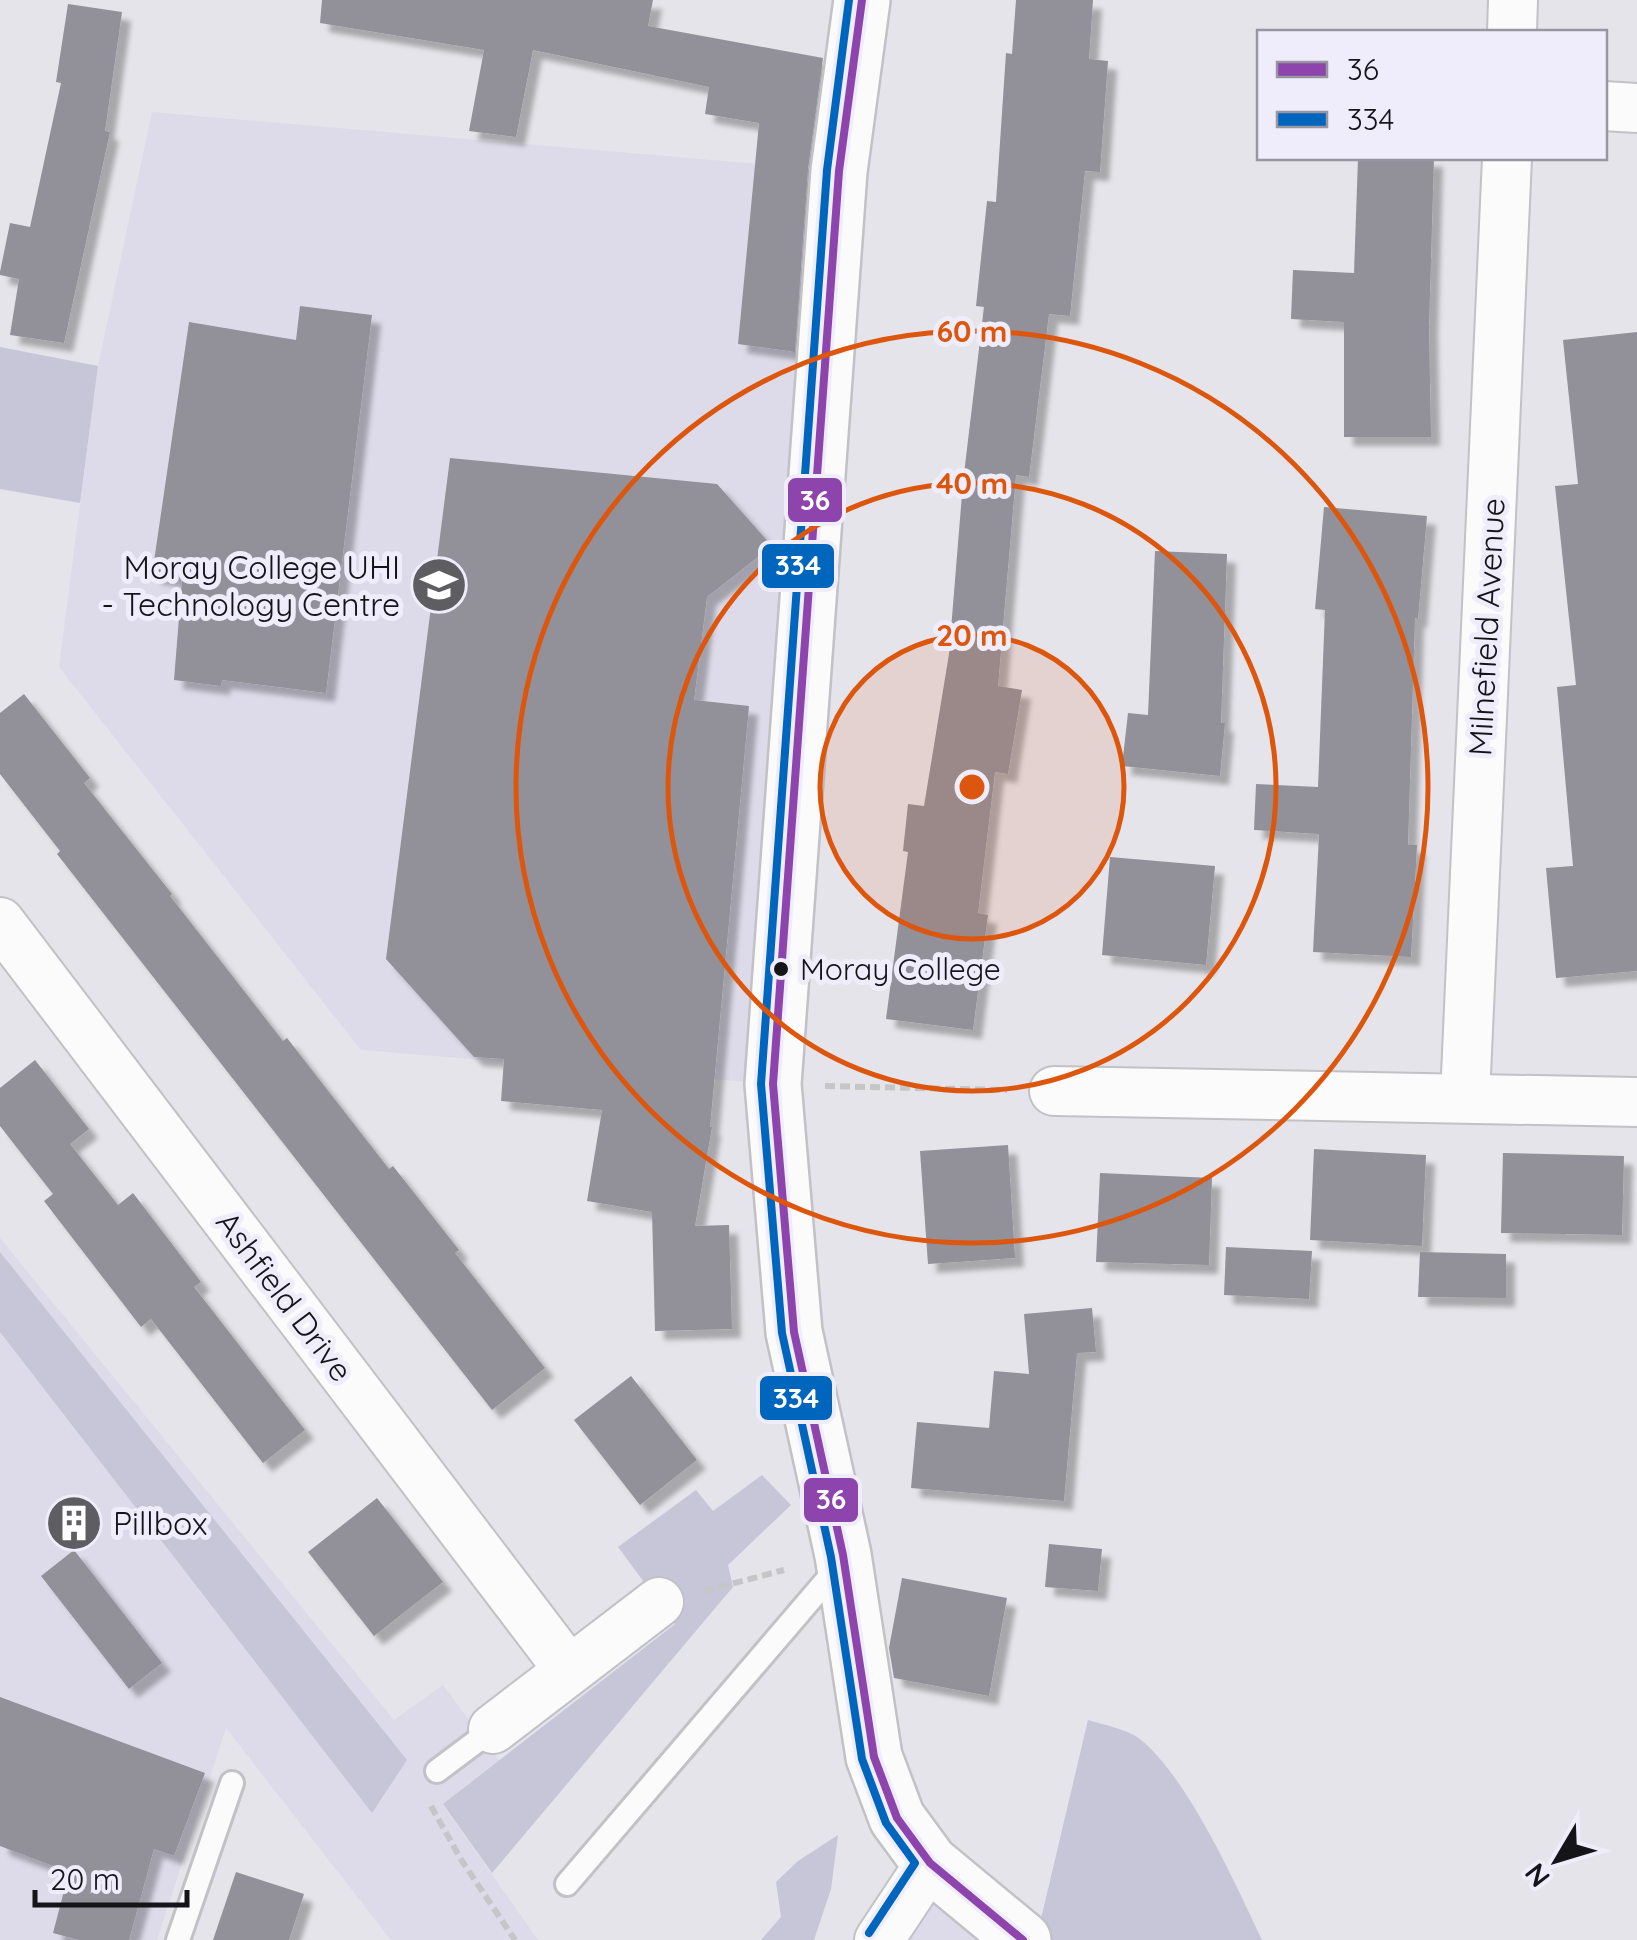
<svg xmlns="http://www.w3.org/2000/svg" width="1637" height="1940" font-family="Quicksand,sans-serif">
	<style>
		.built { fill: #dddbe9 }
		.green { fill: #c7c5d8 }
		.building { fill: #929099; filter: url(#shadow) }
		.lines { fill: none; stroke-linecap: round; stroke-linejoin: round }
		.lane-casing { stroke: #c1c1c6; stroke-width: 28 }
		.street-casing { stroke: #c1c1c6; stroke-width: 52 }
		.secondary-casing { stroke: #c1c1c6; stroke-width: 60 }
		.path { stroke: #c6c6c8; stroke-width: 6; stroke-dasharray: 10 5; stroke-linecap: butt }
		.lane { stroke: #fbfbfc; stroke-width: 22 }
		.street { stroke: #fbfbfc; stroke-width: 48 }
		.secondary { stroke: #fbfbfc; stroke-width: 55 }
		.bus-1-casing { stroke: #efedfb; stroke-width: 15 }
		.bus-2-casing { stroke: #efedfb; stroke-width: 15 }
		.bus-1 { stroke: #8e44ad; stroke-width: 8 }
		.bus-2 { stroke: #0065bd; stroke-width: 8 }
		.ring { fill: none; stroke: #dd560d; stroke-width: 5 }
		.bus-dot { fill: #151519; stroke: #efedfb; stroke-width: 4 }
		.labels { text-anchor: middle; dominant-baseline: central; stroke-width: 10; stroke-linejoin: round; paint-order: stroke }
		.bus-label { font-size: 30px; fill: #151519; stroke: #efedfb; text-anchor: start }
		.poi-label { font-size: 32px; fill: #151519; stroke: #efedfb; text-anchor: end }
		.street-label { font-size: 32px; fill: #151519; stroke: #efedfb }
		.centre { fill: #dd560d; stroke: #efedfb; stroke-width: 5 }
		.ring-label { font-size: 30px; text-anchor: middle; font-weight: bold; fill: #dd560d; stroke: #efedfb; stroke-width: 10; stroke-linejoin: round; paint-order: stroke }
		.line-badge { stroke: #efedfb; stroke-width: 4 }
		.badge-label { font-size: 28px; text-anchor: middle; font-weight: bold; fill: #fff }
	</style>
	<defs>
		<filter id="shadow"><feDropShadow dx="9" dy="9" stdDeviation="2.5" flood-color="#0004"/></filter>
	</defs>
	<rect width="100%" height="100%" fill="#e4e4ea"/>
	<!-- built -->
	<g class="built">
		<path d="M 152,112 L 839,171 L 773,1084 L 361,1050 L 59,667 L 98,366 Z"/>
		<path d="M 0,1238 L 394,1720 L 443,1685 L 500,1761 L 443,1805 L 538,1940 L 391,1940 L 226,1728 L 157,1940 L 0,1940 Z"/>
		<path d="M 930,1863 L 1031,1940 L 879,1940 Z"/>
	</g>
	<!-- green -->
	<g class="green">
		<path d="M 0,347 L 98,366 L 80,503 L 0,489 Z"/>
		<path d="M 0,1252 L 407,1760 L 372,1813 L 0,1332 Z"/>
		<path d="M 762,1475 L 791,1505 L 728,1565 L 733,1587 L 492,1873 L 443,1804 L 675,1624 L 618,1547 L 696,1490 L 713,1511 Z"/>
		<path d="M 1088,1720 C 1104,1725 1127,1729 1140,1739 C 1188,1778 1235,1883 1262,1940 L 1036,1940 Z"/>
		<path d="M 838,1835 L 831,1889 L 814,1940 L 761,1940 L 781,1917 L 776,1882 L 798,1861 Z"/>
	</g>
	<!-- building -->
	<g class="building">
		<path d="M 322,0 L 653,0 L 648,26 L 823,58 L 808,169 L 795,352 L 738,344 L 759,123 L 705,114 L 709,87 L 533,50 L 516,137 L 469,131 L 484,50 L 320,23 Z"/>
		<path d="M 1016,0 L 1093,0 L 1089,59 L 1108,61 L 1100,172 L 1085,171 L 1070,316 L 1049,314 L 1029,477 L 1016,475 L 998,686 L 1022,690 L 1008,774 L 995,772 L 978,913 L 988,915 L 973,1030 L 886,1019 L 908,852 L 903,851 L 908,804 L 924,806 L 949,654 L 963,482 L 984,307 L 976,306 L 987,201 L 996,202 L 1006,53 L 1012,54 Z"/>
		<path d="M 68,4 L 122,12 L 105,131 L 110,132 L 64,343 L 10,335 L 19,279 L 0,275 L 0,272 L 10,223 L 30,227 L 61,83 L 56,82 Z"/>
		<path d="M 1358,158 L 1434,158 L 1429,327 L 1431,437 L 1344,437 L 1344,322 L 1291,319 L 1293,270 L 1354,273 Z"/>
		<path d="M 300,306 L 372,315 L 326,693 L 222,680 L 221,686 L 174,680 L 182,580 L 152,575 L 189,322 L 296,340 Z"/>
		<path d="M 1637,332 L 1637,971 L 1556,978 L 1546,868 L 1573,866 L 1557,687 L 1576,685 L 1555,486 L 1578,484 L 1563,340 Z"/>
		<path d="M 450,458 L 717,484 L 772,546 L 707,597 L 694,700 L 749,706 L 710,1127 L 712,1127 L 695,1226 L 729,1225 L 732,1329 L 655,1331 L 652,1212 L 587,1201 L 602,1110 L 501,1101 L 504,1059 L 474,1057 L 386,959 Z"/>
		<path d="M 1324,507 L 1427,516 L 1418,619 L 1415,618 L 1408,845 L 1417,845 L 1411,957 L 1313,952 L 1319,834 L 1254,830 L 1256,784 L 1318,787 L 1325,610 L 1315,609 Z"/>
		<path d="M 1155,551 L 1227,554 L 1221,723 L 1225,723 L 1220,776 L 1122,766 L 1128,713 L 1148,715 Z"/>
		<path d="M 24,694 L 90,778 L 84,783 L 172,894 L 170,896 L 283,1041 L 287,1038 L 389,1169 L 393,1166 L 459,1250 L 455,1253 L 545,1368 L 492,1410 L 57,854 L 60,851 L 0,774 L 0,713 Z"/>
		<path d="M 1110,857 L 1215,866 L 1206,965 L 1102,955 Z"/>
		<path d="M 35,1060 L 89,1129 L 70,1144 L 118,1205 L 133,1193 L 201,1282 L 194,1287 L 305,1430 L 263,1463 L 151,1319 L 141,1327 L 44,1201 L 53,1194 L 0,1126 L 0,1088 Z"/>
		<path d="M 1008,1145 L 1015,1258 L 928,1264 L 920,1151 Z"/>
		<path d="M 1314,1149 L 1426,1155 L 1422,1246 L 1310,1240 Z"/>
		<path d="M 1503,1153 L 1624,1156 L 1622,1235 L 1501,1233 Z"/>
		<path d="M 1100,1173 L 1212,1178 L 1209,1265 L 1096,1262 Z"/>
		<path d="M 1226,1247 L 1312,1251 L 1309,1299 L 1224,1295 Z"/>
		<path d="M 1420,1252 L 1506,1254 L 1506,1298 L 1418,1297 Z"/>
		<path d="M 1092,1308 L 1096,1352 L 1077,1353 L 1064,1501 L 911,1488 L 917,1422 L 989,1428 L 994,1371 L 1029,1374 L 1024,1314 Z"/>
		<path d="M 631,1376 L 697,1460 L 640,1505 L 574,1420 Z"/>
		<path d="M 377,1498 L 443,1582 L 374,1636 L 308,1552 Z"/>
		<path d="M 1049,1544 L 1102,1549 L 1098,1591 L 1045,1587 Z"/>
		<path d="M 74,1550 L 162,1663 L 129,1689 L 41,1576 Z"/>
		<path d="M 902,1578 L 1007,1598 L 989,1696 L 894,1678 L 889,1648 Z"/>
		<path d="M 0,1697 L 205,1773 L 174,1856 L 154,1849 L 129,1940 L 79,1940 L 53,1933 L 69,1872 L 0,1846 Z"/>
		<path d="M 236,1872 L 304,1894 L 289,1940 L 213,1940 Z"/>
	</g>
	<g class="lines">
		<!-- lane casing -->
		<g class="lane-casing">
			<g id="lane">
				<path d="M 437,1771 L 493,1729"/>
				<path d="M 567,1884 L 839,1566"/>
				<path d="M 178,1940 L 232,1783"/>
			</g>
		</g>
		<!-- street casing -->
		<g class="street-casing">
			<g id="street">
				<path d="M 1512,32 L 1513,0"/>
				<path d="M 1604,106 L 1637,108"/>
				<path d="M 0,922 L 569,1670"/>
				<path d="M 1054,1091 L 1637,1102"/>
				<path d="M 1465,1097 L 1507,158"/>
				<path d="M 493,1729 L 659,1602"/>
				<path d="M 879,1940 L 930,1863"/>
			</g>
		</g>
		<!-- secondary casing -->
		<g class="secondary-casing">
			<path id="secondary" d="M 862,0 L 839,171 L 773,1084 L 794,1332 L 843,1555 L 874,1757 L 897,1818 L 930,1863 L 1023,1940"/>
		</g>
		<!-- path -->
		<g class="path">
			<path d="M 825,1086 L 1007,1090"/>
			<path d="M 704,1591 L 784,1570"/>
			<path d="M 431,1806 L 462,1861 L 515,1940"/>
		</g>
		<!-- lane -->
		<use href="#lane" class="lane"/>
		<!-- street -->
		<use href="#street" class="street"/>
		<!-- secondary -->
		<use href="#secondary" class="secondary"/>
		<!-- bus-1 casing -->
		<g class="bus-1-casing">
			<path id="bus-1" d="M 862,0 L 839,171 L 773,1084 L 794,1332 L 843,1555 L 874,1757 L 897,1818 L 930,1863 L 1023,1940"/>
		</g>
		<!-- bus-2 casing -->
		<g class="bus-2-casing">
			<path id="bus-2" d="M 849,0 L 827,170 L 761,1084 L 782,1333 L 831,1557 L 862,1759 L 886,1823 L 915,1863 L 869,1933"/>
		</g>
		<!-- bus-1 -->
		<use href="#bus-1" class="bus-1"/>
		<!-- bus-2 -->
		<use href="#bus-2" class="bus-2"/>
	</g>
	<!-- distance rings -->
	<circle cx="972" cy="787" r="152" fill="#dd560d" fill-opacity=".12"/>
	<g class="ring">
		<circle cx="972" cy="787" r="152"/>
		<circle cx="972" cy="787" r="304"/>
		<circle cx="972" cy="787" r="456"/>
	</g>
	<!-- icons -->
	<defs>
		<g id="university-disc" transform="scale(2.875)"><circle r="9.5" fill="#5d5d62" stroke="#efedfb"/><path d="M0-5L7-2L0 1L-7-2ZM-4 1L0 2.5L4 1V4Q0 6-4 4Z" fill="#fff"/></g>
		<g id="building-disc" transform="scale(2.875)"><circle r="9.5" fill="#5d5d62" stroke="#efedfb"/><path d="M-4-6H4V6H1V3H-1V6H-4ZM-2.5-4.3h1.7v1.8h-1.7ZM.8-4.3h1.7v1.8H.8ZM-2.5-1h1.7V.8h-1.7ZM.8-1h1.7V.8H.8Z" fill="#fff"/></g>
	</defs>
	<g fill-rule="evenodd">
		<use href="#university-disc" x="439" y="585"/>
		<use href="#building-disc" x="74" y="1523"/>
	</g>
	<!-- markers -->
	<circle class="bus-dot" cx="781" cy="969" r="9"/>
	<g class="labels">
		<!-- bus labels -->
		<g class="bus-label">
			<text x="800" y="969">Moray College</text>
		</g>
		<!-- poi labels -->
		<g class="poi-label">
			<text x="400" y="567">Moray College UHI<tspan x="400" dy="37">- Technology Centre</tspan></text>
			<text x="113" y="1523" text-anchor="start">Pillbox</text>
		</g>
		<!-- street labels -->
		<g class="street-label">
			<text transform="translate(1486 627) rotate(-87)">Milnefield Avenue</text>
			<text transform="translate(285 1296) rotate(53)">Ashfield Drive</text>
		</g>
	</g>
	<circle cx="972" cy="787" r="15" class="centre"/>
	<g class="ring-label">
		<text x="972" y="342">60 m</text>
		<text x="972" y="494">40 m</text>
		<text x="972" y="646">20 m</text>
	</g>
	<g class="line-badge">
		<rect x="786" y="476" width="58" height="48" rx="10" fill="#8e44ad"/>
		<rect x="760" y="542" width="76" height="48" rx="10" fill="#0065bd"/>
		<rect x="758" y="1374" width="76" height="48" rx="10" fill="#0065bd"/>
		<rect x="802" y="1476" width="58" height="48" rx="10" fill="#8e44ad"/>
	</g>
	<g class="badge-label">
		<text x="815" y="510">36</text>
		<text x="798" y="575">334</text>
		<text x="796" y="1408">334</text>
		<text x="831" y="1509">36</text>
	</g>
	<!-- legend -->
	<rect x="1257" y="30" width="350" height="130" fill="#efedfb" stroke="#9897a1" stroke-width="2.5"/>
	<rect x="1277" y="62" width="50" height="15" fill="#8e44ad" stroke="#9897a1" stroke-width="2.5"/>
	<text x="1347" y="80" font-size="30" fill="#151519">36</text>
	<rect x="1277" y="112" width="50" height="15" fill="#0065bd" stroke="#9897a1" stroke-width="2.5"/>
	<text x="1347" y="130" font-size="30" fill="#151519">334</text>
	<!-- north arrow -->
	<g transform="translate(1557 1860) rotate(232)" stroke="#efedfb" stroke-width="8" paint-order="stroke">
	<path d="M0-8L18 38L0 25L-18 38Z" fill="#151519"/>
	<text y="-15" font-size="28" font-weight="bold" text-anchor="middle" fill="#151519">N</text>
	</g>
	<!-- scale -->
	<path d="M35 1890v15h152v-15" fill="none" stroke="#151519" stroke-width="5"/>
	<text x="50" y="1890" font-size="30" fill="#151519" stroke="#efedfb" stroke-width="8" paint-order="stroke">20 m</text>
</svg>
